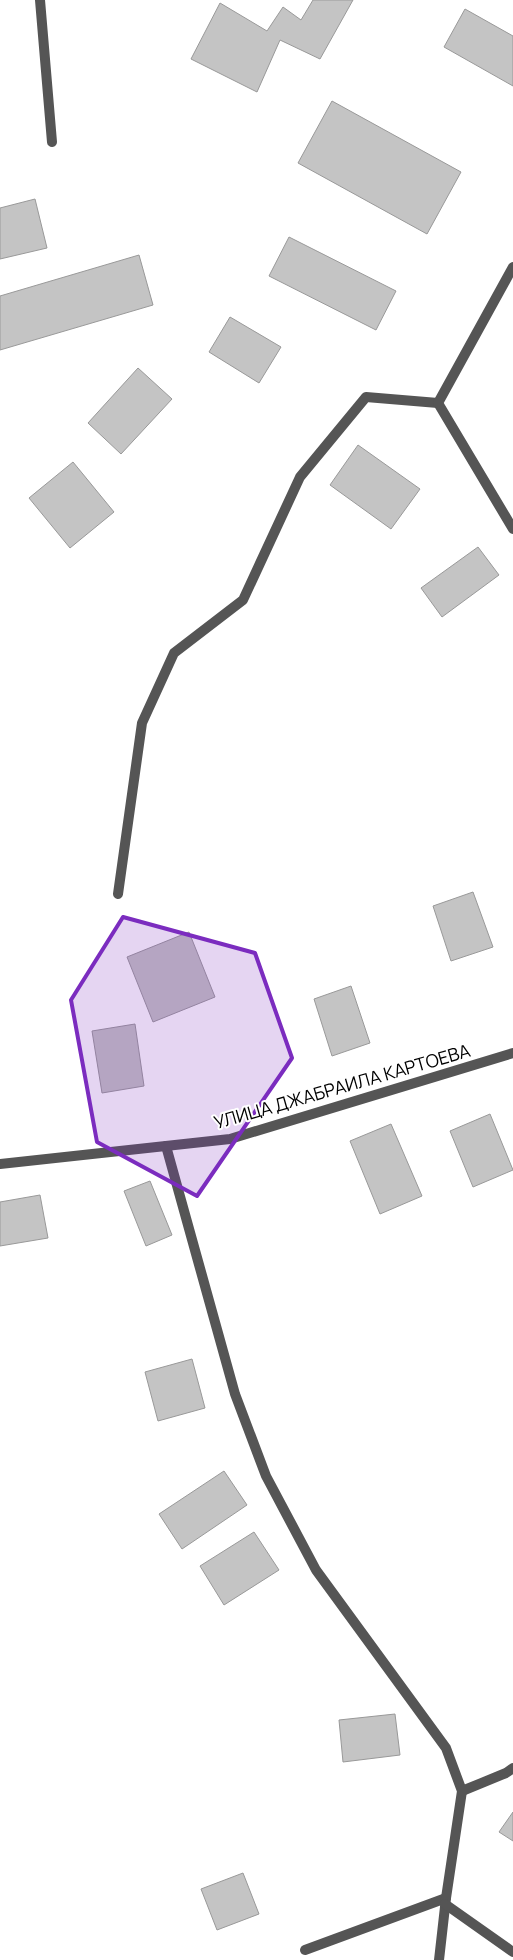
<svg xmlns="http://www.w3.org/2000/svg" width="513" height="1960" font-family="Manrope,sans-serif">
	<style>
		.building { fill: #c4c4c4; stroke: #999 }
		.lines { fill: none; stroke-linecap: round; stroke-linejoin: round }
		.service { stroke: #555; stroke-width: 10 }
		.minor { stroke: #555; stroke-width: 10 }
		.tertiary { stroke: #555; stroke-width: 10 }
		.marked { fill: #7b2cbf; fill-opacity: 0.2; stroke: #7b2cbf; stroke-width: 4; stroke-linejoin: round }
		.labels { text-anchor: middle; dominant-baseline: central; stroke-width: 4; stroke-linejoin: round; paint-order: stroke }
		.street-label { font-size: 18px; fill: #000; stroke: #fff }
	</style>
	<rect width="100%" height="100%" fill="#fff"/>
	<!-- building -->
	<g class="building">
		<path d="M 313,0 L 353,0 L 320,59 L 280,40 L 257,92 L 191,59 L 220,3 L 267,31 L 283,7 L 301,20 Z"/>
		<path d="M 465,9 L 513,36 L 513,86 L 444,47 Z"/>
		<path d="M 332,101 L 461,172 L 427,234 L 298,163 Z"/>
		<path d="M 35,199 L 47,248 L 0,259 L 0,208 Z"/>
		<path d="M 289,237 L 396,291 L 376,330 L 269,276 Z"/>
		<path d="M 139,255 L 153,305 L 0,350 L 0,296 Z"/>
		<path d="M 230,317 L 281,347 L 259,383 L 209,352 Z"/>
		<path d="M 138,368 L 172,399 L 121,454 L 88,423 Z"/>
		<path d="M 358,445 L 420,489 L 391,529 L 330,485 Z"/>
		<path d="M 73,462 L 114,512 L 70,548 L 29,498 Z"/>
		<path d="M 478,547 L 499,575 L 442,617 L 421,588 Z"/>
		<path d="M 473,892 L 493,947 L 451,961 L 433,906 Z"/>
		<path d="M 189,932 L 215,997 L 153,1022 L 127,957 Z"/>
		<path d="M 351,986 L 370,1043 L 332,1056 L 314,999 Z"/>
		<path d="M 135,1024 L 144,1086 L 102,1093 L 92,1031 Z"/>
		<path d="M 490,1114 L 513,1170 L 473,1187 L 450,1131 Z"/>
		<path d="M 391,1124 L 422,1196 L 380,1214 L 350,1141 Z"/>
		<path d="M 150,1181 L 172,1235 L 146,1246 L 124,1191 Z"/>
		<path d="M 40,1195 L 48,1238 L 0,1246 L 0,1202 Z"/>
		<path d="M 192,1359 L 205,1408 L 158,1421 L 145,1372 Z"/>
		<path d="M 224,1471 L 247,1505 L 182,1549 L 159,1514 Z"/>
		<path d="M 254,1532 L 279,1570 L 224,1605 L 200,1566 Z"/>
		<path d="M 395,1714 L 400,1755 L 343,1762 L 339,1720 Z"/>
		<path d="M 513,1812 L 513,1841 L 499,1832 Z"/>
		<path d="M 243,1873 L 259,1914 L 217,1930 L 201,1889 Z"/>
	</g>
	<g class="lines">
		<!-- service -->
		<g class="service">
			<path d="M 40,0 L 52,142"/>
			<path d="M 118,894 L 142,723 L 174,653 L 243,600 L 300,477 L 366,397 L 438,403"/>
			<path d="M 305,1950 L 446,1898"/>
		</g>
		<!-- minor -->
		<g class="minor">
			<path d="M 513,267 L 438,403 L 513,529"/>
			<path d="M 166,1146 L 235,1394 L 266,1476 L 316,1570 L 446,1748 L 462,1791 L 446,1898 L 439,1960"/>
			<path d="M 462,1791 L 506,1773 L 513,1768"/>
			<path d="M 445,1904 L 513,1952"/>
		</g>
		<!-- tertiary -->
		<path class="tertiary" d="M 0,1164 L 230,1139 L 513,1053"/>
	</g>
	<!-- marked area -->
	<path class="marked" d="M 123,917 L 255,953 L 292,1058 L 197,1196 L 97,1142 L 71,1000 Z"/>
	<g class="labels">
		<!-- street labels -->
		<g class="street-label">
			<text transform="translate(342 1086) rotate(-16)">УЛИЦА ДЖАБРАИЛА КАРТОЕВА</text>
		</g>
	</g>
</svg>
